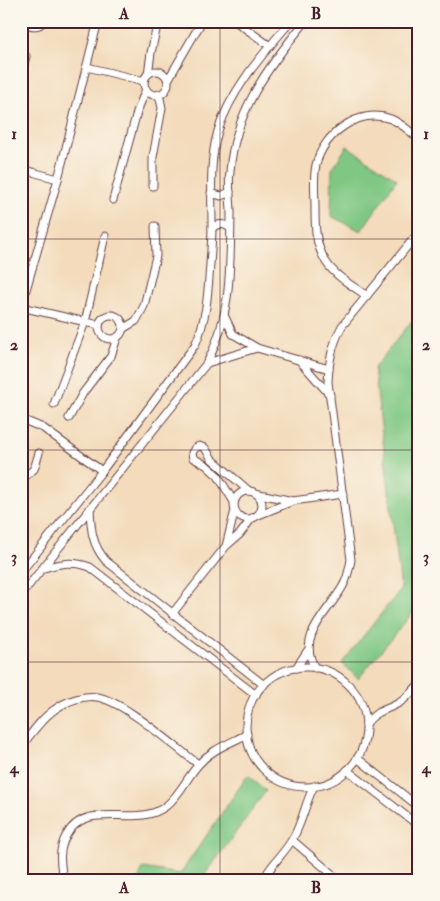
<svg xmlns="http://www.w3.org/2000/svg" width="440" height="901" font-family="'IM FELL Double Pica',serif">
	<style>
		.green { fill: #7fc783; stroke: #647357 }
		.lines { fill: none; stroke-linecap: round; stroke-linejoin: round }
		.street-casing { stroke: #633b41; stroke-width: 9 }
		.street { stroke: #fff; stroke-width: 7 }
		.grid { fill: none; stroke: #4a1f2b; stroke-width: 1; stroke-opacity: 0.55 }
		.neatline { fill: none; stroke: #4a1f2b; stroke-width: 2 }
		.grid-label { font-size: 16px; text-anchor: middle; font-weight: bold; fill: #4a1f2b }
	</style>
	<rect width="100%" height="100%" fill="#fbf7ec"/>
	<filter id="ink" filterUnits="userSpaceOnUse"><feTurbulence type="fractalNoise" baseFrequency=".02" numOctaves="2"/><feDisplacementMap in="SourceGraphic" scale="10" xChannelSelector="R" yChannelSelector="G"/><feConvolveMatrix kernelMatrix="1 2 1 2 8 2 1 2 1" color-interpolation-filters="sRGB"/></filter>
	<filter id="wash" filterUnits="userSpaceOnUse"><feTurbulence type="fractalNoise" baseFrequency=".0096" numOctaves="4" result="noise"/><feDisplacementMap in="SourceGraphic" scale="20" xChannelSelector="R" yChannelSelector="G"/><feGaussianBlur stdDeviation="1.12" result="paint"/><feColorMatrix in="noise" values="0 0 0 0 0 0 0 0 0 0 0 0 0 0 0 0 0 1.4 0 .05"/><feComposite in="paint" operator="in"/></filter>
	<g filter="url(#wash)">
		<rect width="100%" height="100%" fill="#f3dbbb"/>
		<!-- green -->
		<g class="green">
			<path d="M 347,146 L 397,179 L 361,231 L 331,216 L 332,169 Z"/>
			<path d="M 419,312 L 419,605 L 358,679 L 342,663 L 401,589 L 374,368 Z"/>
			<path d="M 248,775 L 266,791 L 201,880 L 138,880 L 143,868 L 180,874 Z"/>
		</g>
	</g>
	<g filter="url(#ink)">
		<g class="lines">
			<!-- street casing -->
			<g class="street-casing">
				<g id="street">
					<path d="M 235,21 L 270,46"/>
					<path d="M 21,23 C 30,25 38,29 44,21"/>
					<path d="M 87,67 L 144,81"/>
					<circle cx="156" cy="83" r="12"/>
					<path d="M 148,74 L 151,53 L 158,21"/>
					<path d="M 21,75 L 26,56"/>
					<path d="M 168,80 L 202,21"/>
					<path d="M 21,169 L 58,179"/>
					<path d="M 153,186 L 153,157 L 162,108 L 159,94"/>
					<path d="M 211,193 L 221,196 L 230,192"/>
					<path d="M 113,200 L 137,112 L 146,89"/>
					<path d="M 212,228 C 219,223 224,223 230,228"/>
					<path d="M 367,296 C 353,286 336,277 326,262 C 315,244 315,227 315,207 C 315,193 313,179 316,165 C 323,134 359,107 391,119 C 401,123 411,132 419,139"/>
					<path d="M 21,307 L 58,179 L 98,21"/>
					<path d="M 21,307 L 99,325"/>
					<circle cx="111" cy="327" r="12"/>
					<path d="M 225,317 L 233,334 L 257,348 L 329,369"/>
					<path d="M 124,328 L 136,321 L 144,306 L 156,256 L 155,226"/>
					<path d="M 299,360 L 330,395"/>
					<path d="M 207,363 L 257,348"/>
					<path d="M 54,404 L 85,322 L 105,236"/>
					<path d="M 69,418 L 83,393 L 111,356 L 117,338"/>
					<path d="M 21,419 L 43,428 L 102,471"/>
					<path d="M 21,480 L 34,469 L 39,453"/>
					<circle cx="248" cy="505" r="14"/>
					<path d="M 255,493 L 293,501"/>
					<path d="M 234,502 L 218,476 L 206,465 L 193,458 L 192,453 L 195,448 L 199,446 L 205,448 L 212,459 L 249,491"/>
					<path d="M 90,509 C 91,530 92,545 106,561 L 264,685"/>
					<path d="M 256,516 L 293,501 L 343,494"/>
					<path d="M 226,546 L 235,510"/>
					<path d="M 44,568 C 61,563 73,561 90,567 L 256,695"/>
					<path d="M 21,572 L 102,471 L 195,345 C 207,319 208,292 210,264 C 211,251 212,239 212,226 C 212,194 209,162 218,131 C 231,89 263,54 291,21"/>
					<path d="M 21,595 L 207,363 C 232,315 230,267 231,214 C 231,200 228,185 230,172 C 234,112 269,65 306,21"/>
					<path d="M 172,614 L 226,546 L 240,534 L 252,518"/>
					<circle cx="306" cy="727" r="60"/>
					<path d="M 296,668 L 308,650"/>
					<path d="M 315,668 C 296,636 328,613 343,586 C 348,578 349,569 351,560 L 328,382 C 329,361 332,345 342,326 L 419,232"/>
					<path d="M 366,724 C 376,710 385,711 399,703 C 407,698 413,691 419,684"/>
					<path d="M 21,747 C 31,734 41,719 54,710 C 66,701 83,695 97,697 C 124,701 175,747 198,764"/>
					<path d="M 357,758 L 419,807"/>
					<path d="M 347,770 L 419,826"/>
					<path d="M 292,840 L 339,880"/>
					<path d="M 62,873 C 60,860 59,849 66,836 C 87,797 136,830 166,806 C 180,795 187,777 199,764 C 212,749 231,743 247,734"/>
					<path d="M 263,880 C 271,864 285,853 293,838 C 303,821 305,803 314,786"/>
				</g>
			</g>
			<!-- street -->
			<use href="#street" class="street"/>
		</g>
	</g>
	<!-- grid -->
	<path class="grid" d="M 220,21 L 220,880M 21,239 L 419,239M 21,450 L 419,450M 21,662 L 419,662"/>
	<!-- margin -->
	<rect width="440" height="901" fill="none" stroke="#fbf7ec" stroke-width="55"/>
	<rect x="28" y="28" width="384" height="846" class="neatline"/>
	<g class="grid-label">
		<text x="124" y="19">A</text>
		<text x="316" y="19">B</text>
		<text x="14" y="139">1</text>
		<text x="426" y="139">1</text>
		<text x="14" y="350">2</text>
		<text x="426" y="350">2</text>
		<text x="14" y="562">3</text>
		<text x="426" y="562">3</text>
		<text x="14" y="773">4</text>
		<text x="426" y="773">4</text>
		<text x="124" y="893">A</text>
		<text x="316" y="893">B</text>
	</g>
</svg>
